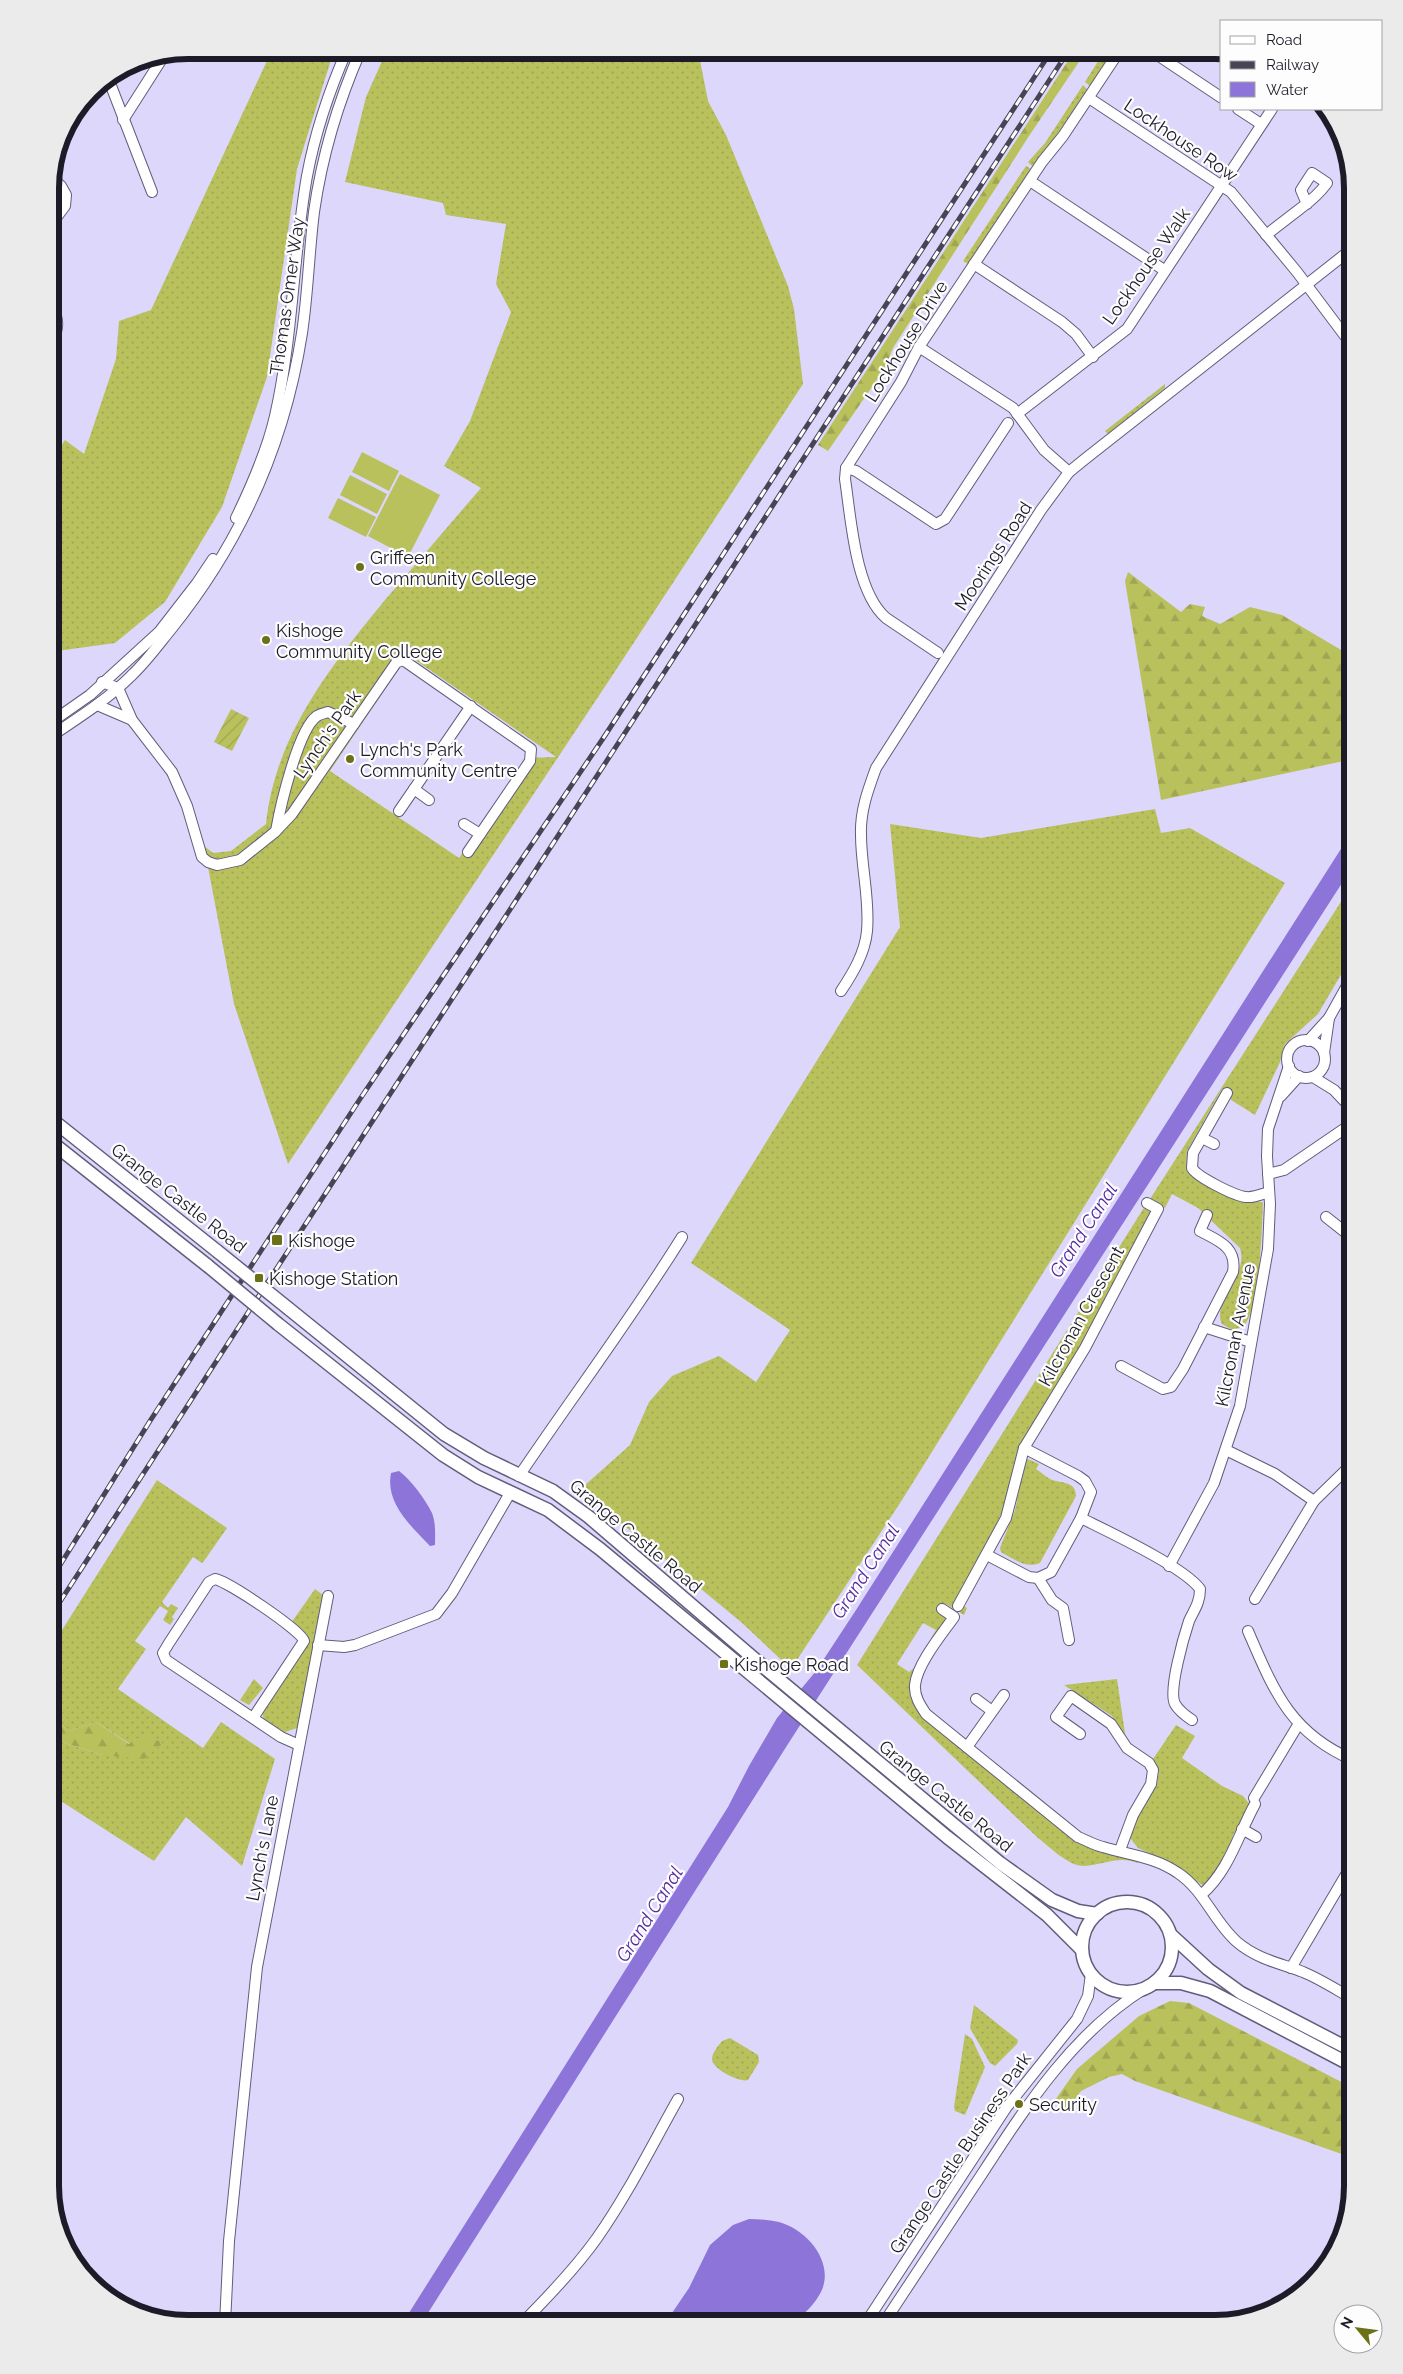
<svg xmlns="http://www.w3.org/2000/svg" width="1403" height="2374" font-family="Raleway,sans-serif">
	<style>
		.grass { fill: url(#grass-dots); fill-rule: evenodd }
		.forest { fill: url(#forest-firs) }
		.garden { fill: url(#garden-furrows) }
		.pitch { fill: #b9c15d }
		.water { fill: #8d74d9 }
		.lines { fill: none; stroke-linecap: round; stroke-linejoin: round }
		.minor-casing { stroke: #625c7c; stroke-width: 12 }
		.major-casing { stroke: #625c7c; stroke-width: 15 }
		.minor { stroke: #fff; stroke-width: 10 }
		.major { stroke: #fff; stroke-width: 12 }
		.rail-casing { stroke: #474456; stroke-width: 5 }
		.rail { stroke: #fdfdfd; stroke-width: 3; stroke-dasharray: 9; stroke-linecap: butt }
		.major-bridge-casing { stroke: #625c7c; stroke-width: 15; stroke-linecap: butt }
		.major-bridge { stroke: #fff; stroke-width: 12 }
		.poi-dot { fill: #6c7118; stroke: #fdfdfd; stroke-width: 2 }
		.labels { text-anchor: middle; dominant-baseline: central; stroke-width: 4.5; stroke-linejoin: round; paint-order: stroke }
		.street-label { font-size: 18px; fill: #1d1b28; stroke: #fdfdfd }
		.poi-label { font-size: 18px; fill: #1d1b28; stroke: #fdfdfd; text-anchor: start }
		.water-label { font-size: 19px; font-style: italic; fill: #542aa2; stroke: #fdfdfd }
		.rim { fill: none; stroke: #1d1b28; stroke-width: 6 }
	</style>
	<defs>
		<pattern id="grass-dots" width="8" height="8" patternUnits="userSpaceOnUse" patternTransform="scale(1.25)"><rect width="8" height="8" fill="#b9c15d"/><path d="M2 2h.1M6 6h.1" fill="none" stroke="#9fa551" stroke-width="1.8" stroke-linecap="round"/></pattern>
		<pattern id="forest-firs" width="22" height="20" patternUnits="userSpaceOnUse" patternTransform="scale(1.25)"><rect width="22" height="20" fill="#b9c15d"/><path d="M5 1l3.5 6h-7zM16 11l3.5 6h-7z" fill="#9fa551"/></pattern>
		<pattern id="garden-furrows" width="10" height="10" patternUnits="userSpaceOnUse" patternTransform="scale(1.25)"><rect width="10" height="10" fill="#b9c15d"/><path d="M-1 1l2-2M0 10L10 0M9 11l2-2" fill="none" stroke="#9fa551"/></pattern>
	</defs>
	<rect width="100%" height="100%" fill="#ddd7fb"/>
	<!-- grass -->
	<g class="grass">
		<path d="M 272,50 L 334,50 L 297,169 L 267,377 L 222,507 L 165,602 L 115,643 L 50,652 L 50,448 L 57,453 L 65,440 L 84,454 L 116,359 L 119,321 L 151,310 Z"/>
		<path d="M 387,50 L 698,50 L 708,101 L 726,135 L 788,286 L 794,309 L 803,384 L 612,676 L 288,1164 L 234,1004 L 204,846 L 213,853 L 231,851 L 266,824 C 275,735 331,666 385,600 C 417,563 449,525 481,488 L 444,466 L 470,421 L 511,312 L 496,284 L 506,224 L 446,215 L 443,203 L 345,182 L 366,97 ZM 395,646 L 556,757 L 526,758 L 459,858 L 330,771 L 400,667 Z"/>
		<path d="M 1105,50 L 1114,50 L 1090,86 L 1085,82 Z"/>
		<path d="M 1083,85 L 1088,90 L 1049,146 L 1032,166 L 1028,162 L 1045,143 Z"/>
		<path d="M 1026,166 L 1031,169 L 968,264 L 963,261 Z"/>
		<path d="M 1165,384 L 1165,388 L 1108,434 L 1105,431 Z"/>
		<path d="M 1155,809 L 1161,833 L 1190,828 L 1285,883 L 902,1500 L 791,1669 L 741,1622 L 609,1513 L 584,1486 L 630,1445 L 649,1402 L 672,1376 L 719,1356 L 756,1382 L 790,1330 L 691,1263 L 900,927 L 890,824 L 981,838 Z"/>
		<path d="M 1353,883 L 1353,954 L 1318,1014 L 1285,1044 L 1280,1062 L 1255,1115 L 1231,1100 L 1231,1091 L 1222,1089 L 1187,1151 L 1186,1170 C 1194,1181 1231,1200 1245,1202 C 1251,1203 1258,1199 1263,1203 C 1262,1230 1260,1306 1244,1326 L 1233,1330 L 1222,1324 C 1211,1303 1249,1276 1240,1248 L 1198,1208 L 1172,1194 L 1165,1208 L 1150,1199 Z"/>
		<path d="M 1353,1011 L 1353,1077 L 1350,1079 C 1337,1059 1342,1031 1353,1011 Z"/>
		<path d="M 1145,1206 L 1152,1214 L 1083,1346 L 1022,1441 L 1002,1513 L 956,1601 L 967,1608 L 964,1615 L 946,1604 L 941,1612 L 946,1617 L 945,1622 L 934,1640 L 931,1638 L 936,1630 L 923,1623 L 897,1664 L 909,1672 L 914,1668 C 908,1687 909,1702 923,1718 L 1056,1825 L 1139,1860 L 1138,1863 C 1119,1855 1103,1865 1084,1866 C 1068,1866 1050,1847 1038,1838 L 857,1665 Z"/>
		<path d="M 1028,1459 L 1039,1464 L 1036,1469 C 1041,1472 1046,1477 1050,1479 C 1060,1484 1076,1480 1076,1496 L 1040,1563 C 1026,1569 1014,1559 1001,1552 L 1000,1548 L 1015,1510 L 1025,1461 Z"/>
		<path d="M 157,1480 L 227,1528 L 204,1561 L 202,1563 L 193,1557 L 162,1602 L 168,1608 L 171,1604 L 178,1608 L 172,1617 L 174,1619 L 170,1625 L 163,1620 L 168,1611 L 160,1606 L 135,1641 L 146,1649 L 118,1689 L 203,1748 L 221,1722 L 275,1759 L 242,1866 L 186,1817 L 154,1861 L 50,1794 L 50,1738 L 102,1755 L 130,1744 L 96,1722 L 69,1731 L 51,1718 L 50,1649 Z"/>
		<path d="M 315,1589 L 323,1595 L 297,1728 L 282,1733 L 264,1720 L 262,1712 L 307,1636 L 302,1629 L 291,1623 Z"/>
		<path d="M 254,1679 L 263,1688 L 249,1705 L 240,1700 Z"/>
		<path d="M 1117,1679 L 1126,1740 L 1112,1716 L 1064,1685 Z"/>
		<path d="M 1176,1725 L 1195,1736 L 1182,1758 L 1222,1786 L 1243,1796 L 1251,1806 L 1233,1835 L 1227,1856 L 1208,1884 L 1202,1885 L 1171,1863 L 1138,1848 L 1130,1838 L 1138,1815 L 1157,1784 L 1159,1771 L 1153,1759 Z"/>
		<path d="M 974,2005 L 1018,2040 L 1017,2044 L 995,2066 L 990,2063 L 970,2028 Z"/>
		<path d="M 965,2034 L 972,2039 L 985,2067 L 965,2115 L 955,2111 L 954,2107 Z"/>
		<path d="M 730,2038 L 758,2055 L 759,2062 L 748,2080 C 740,2083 712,2069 712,2059 C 712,2053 718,2046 722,2041 Z"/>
	</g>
	<!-- forest -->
	<g class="forest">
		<path d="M 1075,50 L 1087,50 L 1029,136 L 893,348 L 885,368 L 828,451 L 818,445 Z"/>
		<path d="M 1128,572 L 1181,612 L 1190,604 L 1205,607 L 1202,616 L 1220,624 L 1250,607 L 1282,615 L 1353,657 L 1353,759 L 1161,800 L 1125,581 Z"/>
		<path d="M 50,1714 L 51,1718 L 69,1731 L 96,1722 L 129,1744 L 144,1734 L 163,1743 L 144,1759 L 102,1755 L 50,1738 Z"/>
		<path d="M 1170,2001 L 1189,2003 L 1353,2088 L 1353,2158 L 1135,2081 L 1122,2074 L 1109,2077 L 1081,2091 L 1067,2110 L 1053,2103 L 1077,2069 L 1139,2016 Z"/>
	</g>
	<!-- garden -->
	<path class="garden" d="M 231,709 L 249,718 L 232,751 L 214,742 Z"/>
	<!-- pitch -->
	<g class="pitch">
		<path d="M 362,452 L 399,471 L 389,491 L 352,472 Z"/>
		<path d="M 400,474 L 440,495 L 408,557 L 368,536 Z"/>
		<path d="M 350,475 L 387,494 L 377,514 L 340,495 Z"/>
		<path d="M 338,498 L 376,517 L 366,537 L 328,518 Z"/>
	</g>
	<!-- water -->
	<g class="water">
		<path d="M 1353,830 L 1353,866 L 788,1744 L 421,2324 L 402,2324 L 728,1807 L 749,1766 L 777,1718 L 816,1671 L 856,1610 Z"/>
		<path d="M 399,1471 C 412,1481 425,1499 432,1513 C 436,1523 435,1535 435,1545 L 430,1546 C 411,1526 385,1503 391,1473 Z"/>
		<path d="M 749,2219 C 759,2219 769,2220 779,2222 C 808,2230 835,2263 821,2292 C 815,2303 806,2314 795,2319 C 774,2329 690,2324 661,2324 L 672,2313 L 689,2288 L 710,2245 L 733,2225 Z"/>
	</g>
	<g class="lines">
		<!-- minor casing -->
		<g class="minor-casing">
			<g id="minor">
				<path d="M 1150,50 L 1222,98"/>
				<path d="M 108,78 L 152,192"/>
				<path d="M 1089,98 L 1231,192 L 1297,272 L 1345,336 L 1353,341"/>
				<path d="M 1238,109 L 1261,124"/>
				<path d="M 123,120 L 165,54"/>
				<path d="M 1030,181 L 1164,270"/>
				<path d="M 50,226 L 65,206 L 66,195 L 61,186 L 51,177"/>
				<path d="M 1266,235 L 1301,208 C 1312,200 1319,194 1327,183 L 1312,173 L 1301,190 L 1307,204"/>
				<path d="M 974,264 L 1062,322 L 1076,334 L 1093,357"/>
				<path d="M 50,344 C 59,331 60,318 50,305"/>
				<path d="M 919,347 L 1013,408 L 1044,450 L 1069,472"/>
				<path d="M 1017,414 L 1127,329 L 1272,109"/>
				<path d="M 50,431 L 53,433"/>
				<path d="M 846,468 L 856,471 L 936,524 L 945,519 L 1008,423"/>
				<path d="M 236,518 C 252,485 267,451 275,416 C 293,337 293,255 307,176 C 315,133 329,91 347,50"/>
				<path d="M 938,653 L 886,618 C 855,591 851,518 845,479 L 846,468 L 901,382 L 919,347 L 1042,162 L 1063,136 L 1120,50"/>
				<path d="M 102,682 L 118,688 L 132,720 L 172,772 L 187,806 L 202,857 L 208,862 L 217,865 L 240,860 L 275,832 L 292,814 L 396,663 L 402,660 L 406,662 L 531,749 L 530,761 L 468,852"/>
				<path d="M 97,705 L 132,720"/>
				<path d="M 50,723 L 90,695 L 159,632 L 197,583 L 213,559"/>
				<path d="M 50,737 C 78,718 107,700 131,676 C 147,661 159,644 172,628 C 241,542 285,442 302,333 C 308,293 309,252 314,212 C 322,156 338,102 361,50"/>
				<path d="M 414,789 L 429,800"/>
				<path d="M 399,811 L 471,706"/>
				<path d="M 464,824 L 480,834"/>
				<path d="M 276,831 C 280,808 298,729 317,716 C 320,714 325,713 328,712 L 354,724"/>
				<path d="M 841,991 C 853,973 865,953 867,931 C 870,899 861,867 861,835 C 860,811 868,790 876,768 L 1041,510 L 1069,472 L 1085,459 L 1353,248"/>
				<circle cx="1306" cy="1059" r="19"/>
				<path d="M 1308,1041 L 1329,1018 L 1353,975"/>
				<path d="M 1324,1053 L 1329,1018"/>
				<path d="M 1313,1077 L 1334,1090 L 1353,1110"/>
				<path d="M 1227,1093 L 1193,1153 L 1192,1168 C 1197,1177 1235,1196 1246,1197 C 1254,1198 1262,1194 1269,1192"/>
				<path d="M 1281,1096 L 1299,1076"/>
				<path d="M 1202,1138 L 1214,1144"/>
				<path d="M 1268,1174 L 1284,1170 L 1344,1129"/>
				<path d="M 1326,1217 L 1345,1232 L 1353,1243"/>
				<path d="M 1204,1327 L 1251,1342"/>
				<path d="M 1121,1366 L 1163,1389 L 1171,1387 L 1183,1369 L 1233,1272 C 1237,1247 1219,1241 1200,1231 L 1207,1215"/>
				<path d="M 1024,1448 L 1078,1476 L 1085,1481 L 1091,1492 L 1081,1518 L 1051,1572 L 1038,1578"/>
				<path d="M 1226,1450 L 1275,1474 L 1314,1501"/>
				<path d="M 519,1476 C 573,1396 631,1319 682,1237"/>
				<path d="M 1081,1518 C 1109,1532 1184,1567 1200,1589 C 1200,1603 1194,1610 1189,1621 C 1184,1636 1168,1691 1175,1704 C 1179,1711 1186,1716 1192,1720"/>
				<path d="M 987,1555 L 1029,1577 L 1038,1578 L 1052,1600 L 1063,1608 L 1069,1640"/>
				<path d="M 1169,1566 L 1214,1483 L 1240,1406 L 1268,1249 L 1270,1204 L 1267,1156 L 1268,1129 L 1289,1066"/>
				<path d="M 1255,1599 L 1314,1501 L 1353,1463"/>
				<path d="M 958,1606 L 1006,1518 L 1024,1448 L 1085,1348 L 1158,1209 L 1147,1203"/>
				<path d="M 942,1609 L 954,1617 C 942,1634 917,1664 915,1685 C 914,1696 920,1705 926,1714 L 1078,1837 C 1086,1840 1094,1845 1103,1847 C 1129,1855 1155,1857 1178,1873 C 1204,1890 1214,1922 1237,1942 C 1257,1959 1279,1963 1303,1972 C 1320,1979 1337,1990 1353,1999"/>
				<path d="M 1248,1631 C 1274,1691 1290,1733 1353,1760"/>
				<path d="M 318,1645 L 344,1647 L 355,1645 L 436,1614 L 452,1593 L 510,1493"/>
				<path d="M 976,1699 L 992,1711"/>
				<path d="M 253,1718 L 304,1641 C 301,1630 227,1581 215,1579 L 209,1582 L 169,1643 L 163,1653 L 166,1660 L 281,1737 L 299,1745"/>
				<path d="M 1080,1734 L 1056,1717 L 1071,1696 L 1111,1724 L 1127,1748 L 1149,1763 L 1153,1770 L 1151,1784 L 1133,1815 L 1120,1850"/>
				<path d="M 967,1747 L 1004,1695"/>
				<path d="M 1254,1798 L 1298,1725"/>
				<path d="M 1242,1829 L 1256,1837"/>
				<path d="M 1348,1865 L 1353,1857"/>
				<path d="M 1201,1895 C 1229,1871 1238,1835 1255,1804"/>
				<path d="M 1291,1968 L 1347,1873"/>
				<path d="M 225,2324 L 229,2241 L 257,1967 L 328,1596"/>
				<path d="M 521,2324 C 548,2297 575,2269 597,2238 C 628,2194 652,2145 678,2099"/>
				<path d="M 865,2324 L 1006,2108 L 1077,2019 L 1088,1996 L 1091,1974"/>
				<path d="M 883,2324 C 915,2275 948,2226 980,2177 C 1025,2108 1072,2034 1144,1989"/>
			</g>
		</g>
		<!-- major casing -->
		<g class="major-casing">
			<g id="major">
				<path d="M 50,1118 L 217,1251"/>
				<path d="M 50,1141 L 208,1266"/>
				<path d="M 289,1309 L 444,1434 L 484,1458 L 553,1491 L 589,1517 L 765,1668 L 1000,1863 L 1052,1900 L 1078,1911 L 1097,1914"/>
				<path d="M 278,1324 L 443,1455 L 478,1477 L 548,1510 L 600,1549 L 947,1837 L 1047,1915 L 1082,1950"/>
				<circle cx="1127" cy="1947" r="45"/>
				<path d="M 1171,1935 L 1208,1969 L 1241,1993 L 1353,2051"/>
				<path d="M 1154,1983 L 1181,1983 L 1210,1991 L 1353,2066"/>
			</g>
		</g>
		<!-- minor -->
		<use href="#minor" class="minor"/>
		<!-- major -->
		<use href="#major" class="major"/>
		<!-- rail casing -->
		<g class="rail-casing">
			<g id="rail">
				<path d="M 50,1581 L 150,1421 L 360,1099 L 604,737 L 1052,50"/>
				<path d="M 50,1617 L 1069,50"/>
			</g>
		</g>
		<!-- rail -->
		<use href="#rail" class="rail"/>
		<!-- major-bridge casing -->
		<g class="major-bridge-casing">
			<g id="major-bridge">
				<path d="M 217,1251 L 289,1309"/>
				<path d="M 208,1266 L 278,1324"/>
			</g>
		</g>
		<!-- major-bridge -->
		<use href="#major-bridge" class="major-bridge"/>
	</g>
	<!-- markers -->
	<g class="poi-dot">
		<circle cx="360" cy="567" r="5"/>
		<circle cx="266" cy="640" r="5"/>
		<circle cx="350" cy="759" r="5"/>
		<rect x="271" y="1234" width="12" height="12" rx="2.5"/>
		<rect x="254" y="1273" width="10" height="10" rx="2.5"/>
		<rect x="719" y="1659" width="10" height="10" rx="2.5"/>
		<circle cx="1019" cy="2104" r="5"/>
	</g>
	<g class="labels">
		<!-- street labels -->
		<g class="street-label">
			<text transform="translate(1181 140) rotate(34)">Lockhouse Row</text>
			<text transform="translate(1146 266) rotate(-55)">Lockhouse Walk</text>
			<text transform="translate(287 296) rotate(-82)">Thomas Omer Way</text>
			<text transform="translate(906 341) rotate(-58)">Lockhouse Drive</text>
			<text transform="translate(993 556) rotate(-57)">Moorings Road</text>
			<text transform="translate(327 734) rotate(-55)">Lynch's Park</text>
			<text transform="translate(179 1198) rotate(38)">Grange Castle Road</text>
			<text transform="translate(1081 1316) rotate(-61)">Kilcronan Crescent</text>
			<text transform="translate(1235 1335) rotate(-79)">Kilcronan Avenue</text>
			<text transform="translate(636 1536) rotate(40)">Grange Castle Road</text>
			<text transform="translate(946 1796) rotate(39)">Grange Castle Road</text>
			<text transform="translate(262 1848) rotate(-79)">Lynch's Lane</text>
			<text transform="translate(960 2153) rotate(-56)">Grange Castle Business Park</text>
		</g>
		<!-- poi labels -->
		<g class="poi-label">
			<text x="370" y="557">Griffeen<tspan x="370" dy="21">Community College</tspan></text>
			<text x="276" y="630">Kishoge<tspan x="276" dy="21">Community College</tspan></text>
			<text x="360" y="749">Lynch's Park<tspan x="360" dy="21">Community Centre</tspan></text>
			<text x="288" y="1240">Kishoge</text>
			<text x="269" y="1278">Kishoge Station</text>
			<text x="734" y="1664">Kishoge Road</text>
			<text x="1029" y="2104">Security</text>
		</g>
		<!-- water labels -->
		<g class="water-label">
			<text transform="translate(1083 1230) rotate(-57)">Grand Canal</text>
			<text transform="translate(865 1571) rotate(-57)">Grand Canal</text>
			<text transform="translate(649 1914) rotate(-58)">Grand Canal</text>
		</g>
	</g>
	<!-- crop -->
	<path d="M0 0H1403V2374H0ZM188 59H1215A129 129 0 0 1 1344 188V2186A129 129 0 0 1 1215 2315H188A129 129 0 0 1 59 2186V188A129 129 0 0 1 188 59Z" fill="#ebebec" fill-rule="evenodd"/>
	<path class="rim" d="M188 59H1215A129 129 0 0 1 1344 188V2186A129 129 0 0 1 1215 2315H188A129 129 0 0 1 59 2186V188A129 129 0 0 1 188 59Z"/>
	<!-- legend -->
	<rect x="1220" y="20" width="162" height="90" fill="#fdfdfd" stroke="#a3a3a8"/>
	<rect x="1230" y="36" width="25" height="8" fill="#ffffff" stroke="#a3a3a8"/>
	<text x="1266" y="45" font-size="15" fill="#1d1b28">Road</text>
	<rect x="1230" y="61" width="25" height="8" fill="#474456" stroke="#a3a3a8"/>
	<text x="1266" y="70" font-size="15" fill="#1d1b28">Railway</text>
	<rect x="1230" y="82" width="25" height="15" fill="#8d74d9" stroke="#a3a3a8"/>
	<text x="1266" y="95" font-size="15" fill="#1d1b28">Water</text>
	<!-- north arrow -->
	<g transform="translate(1358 2329) rotate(299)"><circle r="24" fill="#fdfdfd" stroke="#a3a3a8"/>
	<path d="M0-4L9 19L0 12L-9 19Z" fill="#6c7118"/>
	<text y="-8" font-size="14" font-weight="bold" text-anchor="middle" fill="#1d1b28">N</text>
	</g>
</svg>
